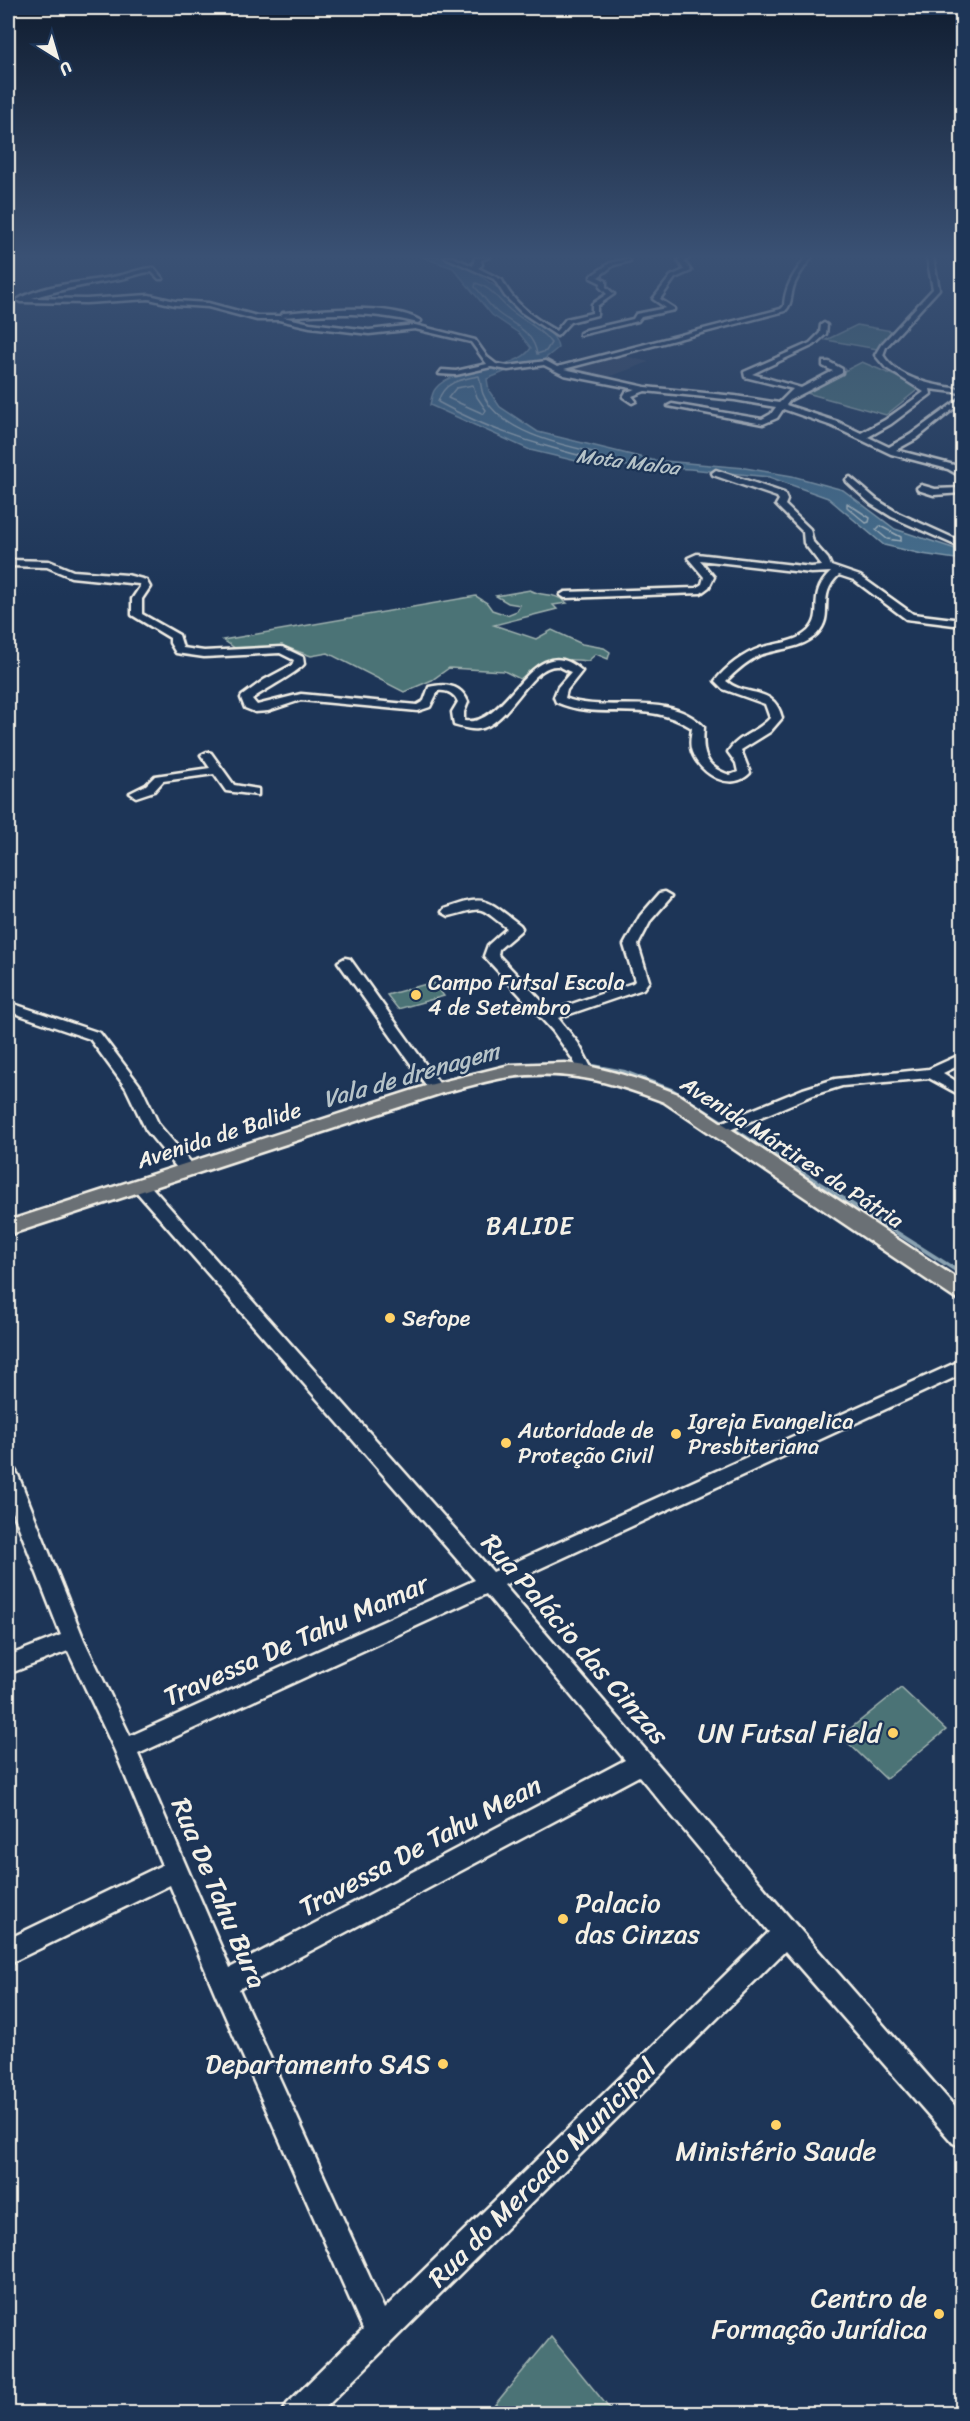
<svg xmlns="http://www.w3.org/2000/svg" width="970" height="2421" font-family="Sriracha,sans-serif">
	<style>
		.built { fill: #32425f }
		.green { fill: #4b7376; stroke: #a0b2af; stroke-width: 1.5 }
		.water { fill: #446e8c; stroke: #8aa2b1; stroke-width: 1.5 }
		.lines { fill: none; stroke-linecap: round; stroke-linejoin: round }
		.shore { stroke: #aebdc3; stroke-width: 1.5 }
		.stream { stroke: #8aa2b1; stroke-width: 4 }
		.minor-casing { stroke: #f4f1e8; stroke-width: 5 }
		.major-casing { stroke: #f4f1e8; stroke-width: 5 }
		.minor { fill: #1d3557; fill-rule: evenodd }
		.major { fill: #6b7074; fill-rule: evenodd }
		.poi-dot { fill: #ffd166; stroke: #1d3557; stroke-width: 2 }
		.labels { text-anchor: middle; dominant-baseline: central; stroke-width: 4.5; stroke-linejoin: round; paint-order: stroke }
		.far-water-label { font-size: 20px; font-style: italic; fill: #b6c3c8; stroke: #1d3557 }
		.poi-label { font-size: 22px; fill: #f4f1e8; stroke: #1d3557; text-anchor: start }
		.street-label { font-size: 22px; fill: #f4f1e8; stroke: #1d3557 }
		.water-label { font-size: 24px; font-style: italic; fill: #b6c3c8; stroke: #1d3557 }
		.neighbourhood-label { font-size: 24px; letter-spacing: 1.5px; fill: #f4f1e8; stroke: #1d3557 }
		.near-street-label { font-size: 27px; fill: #f4f1e8; stroke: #1d3557 }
		.near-poi-label { font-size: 27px; fill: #f4f1e8; stroke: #1d3557; text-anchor: end }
	</style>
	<rect width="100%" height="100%" fill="#1d3557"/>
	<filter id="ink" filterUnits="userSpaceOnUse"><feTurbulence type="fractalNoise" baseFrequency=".0167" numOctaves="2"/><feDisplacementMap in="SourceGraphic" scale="12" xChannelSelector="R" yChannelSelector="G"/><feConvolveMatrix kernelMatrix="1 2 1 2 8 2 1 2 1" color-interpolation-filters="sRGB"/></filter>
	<g filter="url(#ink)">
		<!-- built -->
		<path class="built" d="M 617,354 L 649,362 L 606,378 L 562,369 Z"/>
		<!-- green -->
		<g class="green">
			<path d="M 857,325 L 892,331 L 877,349 L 826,340 Z"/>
			<path d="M 862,362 L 921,387 L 886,415 L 803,392 Z"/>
			<path d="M 530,590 C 545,598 552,591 567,603 L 553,605 L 557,609 L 494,625 L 536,639 L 552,630 L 582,644 L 604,648 L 610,652 L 608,659 L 596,654 L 588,661 C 555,657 546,661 520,679 L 504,671 L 449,668 L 432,680 L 404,692 L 328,653 L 311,656 L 283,646 L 238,650 L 223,640 L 476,596 L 487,603 L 492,610 L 507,615 L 517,611 L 520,605 L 508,603 L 496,596 Z"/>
			<path d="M 433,982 L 444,996 L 398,1009 L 387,995 Z"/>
			<path d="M 901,1688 L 946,1730 L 886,1779 L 841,1736 Z"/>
			<path d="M 551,2337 L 613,2413 L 488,2413 Z"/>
		</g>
		<!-- water -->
		<path class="water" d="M 422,257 L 439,257 L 474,268 L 482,277 L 502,291 L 505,298 C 520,310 556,328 558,348 L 542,361 L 519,366 L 487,379 L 489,391 L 500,407 L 538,432 L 652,460 L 745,468 L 792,476 L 843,490 L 895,529 L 962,551 L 962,560 L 922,554 L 884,545 L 828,498 L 769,477 L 690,469 L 589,464 L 530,450 L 430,405 C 431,400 432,392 436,388 C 457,363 516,373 531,348 L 520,334 L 492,315 L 453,268 Z"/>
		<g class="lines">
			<!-- shore -->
			<g class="shore">
				<path d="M 476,283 C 491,287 498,300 510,310 C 524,321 540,328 551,343 L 546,351 L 537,354 C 533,331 515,326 498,313 C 489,306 483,295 475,287 Z"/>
				<path d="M 479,376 C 481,382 481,389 483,394 C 499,432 561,445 597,453 L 598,458 C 584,458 570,453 556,449 C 515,438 476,423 438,402 C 443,382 461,379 479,376 Z"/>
				<path d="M 473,385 L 477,397 L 486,410 L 484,414 L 448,398 L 456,388 Z"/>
				<path d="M 847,503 L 870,518 L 869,522 L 866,523 L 847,507 Z"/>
				<path d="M 880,526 L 901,537 L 901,541 L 887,539 L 876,530 Z"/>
			</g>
			<!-- stream -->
			<g class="stream">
				<path d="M 587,1065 L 625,1072 L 672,1090 L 962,1274"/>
				<path d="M 399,1095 C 459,1075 516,1060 579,1064"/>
			</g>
			<!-- minor casing -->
			<g class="minor-casing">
				<g id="minor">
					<path d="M 445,257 L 452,257 L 473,266 L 475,258 L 490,257 L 481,260 L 482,265 L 478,268 L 502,280 C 512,302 535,319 556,331 L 566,319 L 592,313 L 592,304 L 607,294 L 600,287 L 601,283 L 591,278 L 591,276 L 610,263 L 627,259 L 630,261 L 614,265 L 598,277 L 606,281 L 606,287 L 614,294 L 597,306 L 597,315 L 570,322 L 557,336 L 521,312 L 505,296 L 494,279 Z"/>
					<path d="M 684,257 L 691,257 L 684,261 L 691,271 L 675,278 L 660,299 L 674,308 L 674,310 L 641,317 L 638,321 L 580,335 L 580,333 L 586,330 L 633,319 L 636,314 L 666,308 L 653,299 L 671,276 L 684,270 L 678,260 Z"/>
					<path d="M 806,257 L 812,257 C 806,265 799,274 795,283 C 790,293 793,304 785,311 L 564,369 L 645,387 L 735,396 L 779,403 L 793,389 L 745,377 L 744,372 L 810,343 L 820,333 L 821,325 L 824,323 L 827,325 L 826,334 L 814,345 L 752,374 L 801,388 L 833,371 L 823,366 L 823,362 L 829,362 L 842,369 L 842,373 L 790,400 L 786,405 L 838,422 L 861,433 L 885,420 L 924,392 L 886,368 L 875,355 L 881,345 L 933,289 L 927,257 L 933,257 L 939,289 L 886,347 L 883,355 C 898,380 936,386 962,389 L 962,393 L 930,389 L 931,394 L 891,424 L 868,437 L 889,447 L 910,435 L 962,397 L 962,402 L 916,439 L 896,450 L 954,465 L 962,471 L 962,477 L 948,469 L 891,454 L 832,426 L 783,409 L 777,418 L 763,424 L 668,406 L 672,404 L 762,419 L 771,414 L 776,407 L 735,400 L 645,391 L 632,396 L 636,401 L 632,403 L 623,397 L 626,392 L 636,389 L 564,375 L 544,365 L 508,370 L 491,367 L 456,375 L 439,374 L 442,370 L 456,371 L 487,364 L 471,342 L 415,329 L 369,334 L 310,327 L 279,320 L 257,320 L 208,307 L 175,305 L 149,299 L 86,303 L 20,302 L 17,300 C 47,282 89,283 122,275 C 134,272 142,268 154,268 L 163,279 L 159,279 L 152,272 C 141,272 132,277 120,279 C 91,284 61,289 32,298 L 86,299 L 149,295 L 175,301 L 208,303 L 257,316 L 281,316 L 283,313 C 320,310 389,302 421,321 L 418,323 C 373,311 329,313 283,317 L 310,323 L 369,330 L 415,325 L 475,340 L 487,357 L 496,364 L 508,366 L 546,361 L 557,367 L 781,309 L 784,306 C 785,285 795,273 806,257 Z"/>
					<path d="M 716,470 L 784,493 L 787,500 L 785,505 L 810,529 L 813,542 L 828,559 L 831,566 L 860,576 L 913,614 L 962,620 L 962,626 L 906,619 L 854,580 L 839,575 C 815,597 836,614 817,634 C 802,649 779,648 760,655 C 747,661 736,671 726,681 C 746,698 774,685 782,718 L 770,732 L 741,750 L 750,773 C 731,793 700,774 692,752 C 689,744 691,736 692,728 C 646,698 600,722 556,702 L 554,697 L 558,687 L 571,672 C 567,671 562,667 558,666 C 530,663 510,725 478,729 C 470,730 461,727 454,725 L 452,712 L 458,702 C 454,693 447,690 438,691 L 430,707 L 418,711 L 301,700 L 268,711 L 255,712 L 245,708 L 241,698 L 242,696 L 264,680 L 292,665 L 294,660 L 280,653 L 204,657 L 176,653 L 170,643 L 170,638 L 132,615 L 132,599 L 140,587 L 139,584 L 71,577 L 47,567 L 8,566 L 8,560 L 49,561 L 73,571 L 127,575 L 146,580 L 150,587 L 142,599 L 142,614 L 179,635 L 183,648 L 204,651 L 282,647 L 303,657 L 304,664 C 296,674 265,689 252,699 L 257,705 L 301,694 L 417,705 L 424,701 L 429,687 C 446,683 461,685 468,702 L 464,712 L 464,721 C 510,728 532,625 582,671 L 567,690 L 565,698 C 605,715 668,689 704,727 C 702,751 703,767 730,775 L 738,772 L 736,763 L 728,752 C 736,737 759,731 770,718 L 765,704 L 723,689 L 715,681 C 726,667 743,654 760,648 C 776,643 795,643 808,631 C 826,614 805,596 831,572 L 811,573 L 700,560 L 714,577 L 709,587 L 701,593 L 565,598 L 560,595 L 565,592 L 696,588 L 702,584 L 704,577 L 688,558 L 697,554 L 811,567 L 822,566 L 804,543 L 803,532 L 776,505 L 779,500 L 777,497 L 713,475 L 712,473 Z"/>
					<path d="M 850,477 L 877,500 L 898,513 L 962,542 L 962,548 L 892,517 L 871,504 L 847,482 L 846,480 Z"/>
					<path d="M 921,485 L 935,489 L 962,488 L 962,493 L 934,495 L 918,490 L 917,488 Z"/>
					<path d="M 207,752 L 211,753 L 234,785 L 258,789 L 258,795 L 226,791 L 214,774 L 163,781 L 154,791 L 136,797 L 130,793 L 146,785 L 155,776 L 210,768 L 201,755 Z"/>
					<path d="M 665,892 L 672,896 L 651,920 L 638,945 L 649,981 L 643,989 L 558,1018 L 578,1043 L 593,1071 L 586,1076 L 581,1074 L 572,1058 L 553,1031 L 484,956 L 488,945 L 507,928 C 476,904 486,907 449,916 L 442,912 L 444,909 C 487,894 485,899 520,925 L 522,928 L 520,931 L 499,949 L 498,955 L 551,1011 L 633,983 L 635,981 L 624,945 L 640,916 L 660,893 Z"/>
					<path d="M 345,958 L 350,959 L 441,1086 L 444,1089 L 441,1092 L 431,1092 L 338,962 Z"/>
					<path d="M 8,1002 L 100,1033 L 141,1087 L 159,1125 L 194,1166 L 196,1170 L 194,1174 L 182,1174 L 146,1130 L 126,1088 L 90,1039 L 8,1011 Z"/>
					<path d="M 962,1054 L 962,1064 L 943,1073 L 962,1085 L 962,1096 L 929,1078 L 842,1086 L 813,1095 L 725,1132 L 719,1134 L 711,1129 L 713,1126 L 803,1089 L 835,1079 L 929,1069 Z"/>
					<path d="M 141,1181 L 147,1182 L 493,1572 L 962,1360 L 962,1374 L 504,1585 L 795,1924 L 962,2115 L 962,2147 L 953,2143 L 785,1951 L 319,2414 L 282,2414 L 287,2404 L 363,2329 L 215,1993 L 170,1885 L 8,1964 L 8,1939 L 162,1865 L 115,1751 L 68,1651 L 8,1674 L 8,1656 L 61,1635 L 8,1499 L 8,1468 L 15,1470 L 18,1475 L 84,1640 L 130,1736 L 475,1580 L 135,1190 L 133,1186 L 135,1182 ZM 486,1594 L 625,1760 L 230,1968 L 138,1754 ZM 639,1776 L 769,1932 L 384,2309 L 239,1989 Z"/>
				</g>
			</g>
			<!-- major casing -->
			<g class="major-casing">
				<path id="major" d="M 565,1063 C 605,1067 641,1080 678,1094 L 962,1282 L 962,1300 L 954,1298 L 664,1102 C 612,1082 567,1069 510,1077 C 487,1080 464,1088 442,1093 L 8,1235 L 8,1221 L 429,1085 L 510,1065 Z"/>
			</g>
			<!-- minor -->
			<use href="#minor" class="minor"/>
			<!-- major -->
			<use href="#major" class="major"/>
		</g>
	</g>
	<!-- sky -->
	<linearGradient id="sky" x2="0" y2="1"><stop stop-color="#101d30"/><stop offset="0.43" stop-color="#3a5174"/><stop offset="1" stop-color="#3a5174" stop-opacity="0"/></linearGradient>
	<rect width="970" height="596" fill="url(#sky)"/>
	<!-- markers -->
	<g class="poi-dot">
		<circle cx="416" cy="995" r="6"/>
		<circle cx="390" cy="1318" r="6"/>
		<circle cx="676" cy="1434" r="6"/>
		<circle cx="506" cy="1443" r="6"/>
		<circle cx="893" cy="1733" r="6"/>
		<circle cx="563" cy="1919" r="6"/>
		<circle cx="443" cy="2064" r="6"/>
		<circle cx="776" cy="2125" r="6"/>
		<circle cx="939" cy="2314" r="6"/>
	</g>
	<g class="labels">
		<!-- far-water labels -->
		<g class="far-water-label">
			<text transform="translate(628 462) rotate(7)">Mota Maloa</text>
		</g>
		<!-- poi labels -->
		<g class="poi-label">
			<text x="428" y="982">Campo Futsal Escola<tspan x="428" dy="25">4 de Setembro</tspan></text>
			<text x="402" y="1318">Sefope</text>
			<text x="688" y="1421">Igreja Evangelica<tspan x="688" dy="25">Presbiteriana</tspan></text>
			<text x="518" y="1430">Autoridade de<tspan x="518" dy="25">Proteção Civil</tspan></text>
		</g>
		<!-- street labels -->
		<g class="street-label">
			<text transform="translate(219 1135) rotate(-18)">Avenida de Balide</text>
			<text transform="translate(792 1152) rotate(33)">Avenida Mártires da Pátria</text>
		</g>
		<!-- water labels -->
		<g class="water-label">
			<text transform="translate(411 1075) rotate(-16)">Vala de drenagem</text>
		</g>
		<!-- neighbourhood labels -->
		<g class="neighbourhood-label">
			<text x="530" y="1226">BALIDE</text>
		</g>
		<!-- near-street labels -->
		<g class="near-street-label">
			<text transform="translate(575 1639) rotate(49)">Rua Palácio das Cinzas</text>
			<text transform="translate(296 1640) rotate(-24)">Travessa De Tahu Mamar</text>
			<text transform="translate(420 1846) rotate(-28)">Travessa De Tahu Mean</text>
			<text transform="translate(219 1893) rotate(67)">Rua De Tahu Bura</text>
			<text transform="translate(542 2173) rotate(-45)">Rua do Mercado Municipal</text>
		</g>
		<!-- near-poi labels -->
		<g class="near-poi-label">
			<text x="881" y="1733">UN Futsal Field</text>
			<text x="575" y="1903" text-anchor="start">Palacio<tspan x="575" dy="31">das Cinzas</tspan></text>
			<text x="431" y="2064">Departamento SAS</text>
			<text x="776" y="2151" text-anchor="middle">Ministério Saude</text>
			<text x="927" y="2298">Centro de<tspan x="927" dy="31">Formação Jurídica</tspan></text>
		</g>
	</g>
	<!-- margin -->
	<rect width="970" height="2421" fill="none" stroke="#1d3557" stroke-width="30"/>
	<rect x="15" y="15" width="940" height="2391" fill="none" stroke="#f4f1e8" stroke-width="2" filter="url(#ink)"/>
	<!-- north arrow -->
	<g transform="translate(57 57) rotate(143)" stroke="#1d3557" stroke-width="4.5" paint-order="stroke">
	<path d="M0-4.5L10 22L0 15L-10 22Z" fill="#f4f1e8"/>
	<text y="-9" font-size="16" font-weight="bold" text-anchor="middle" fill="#f4f1e8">U</text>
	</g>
</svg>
